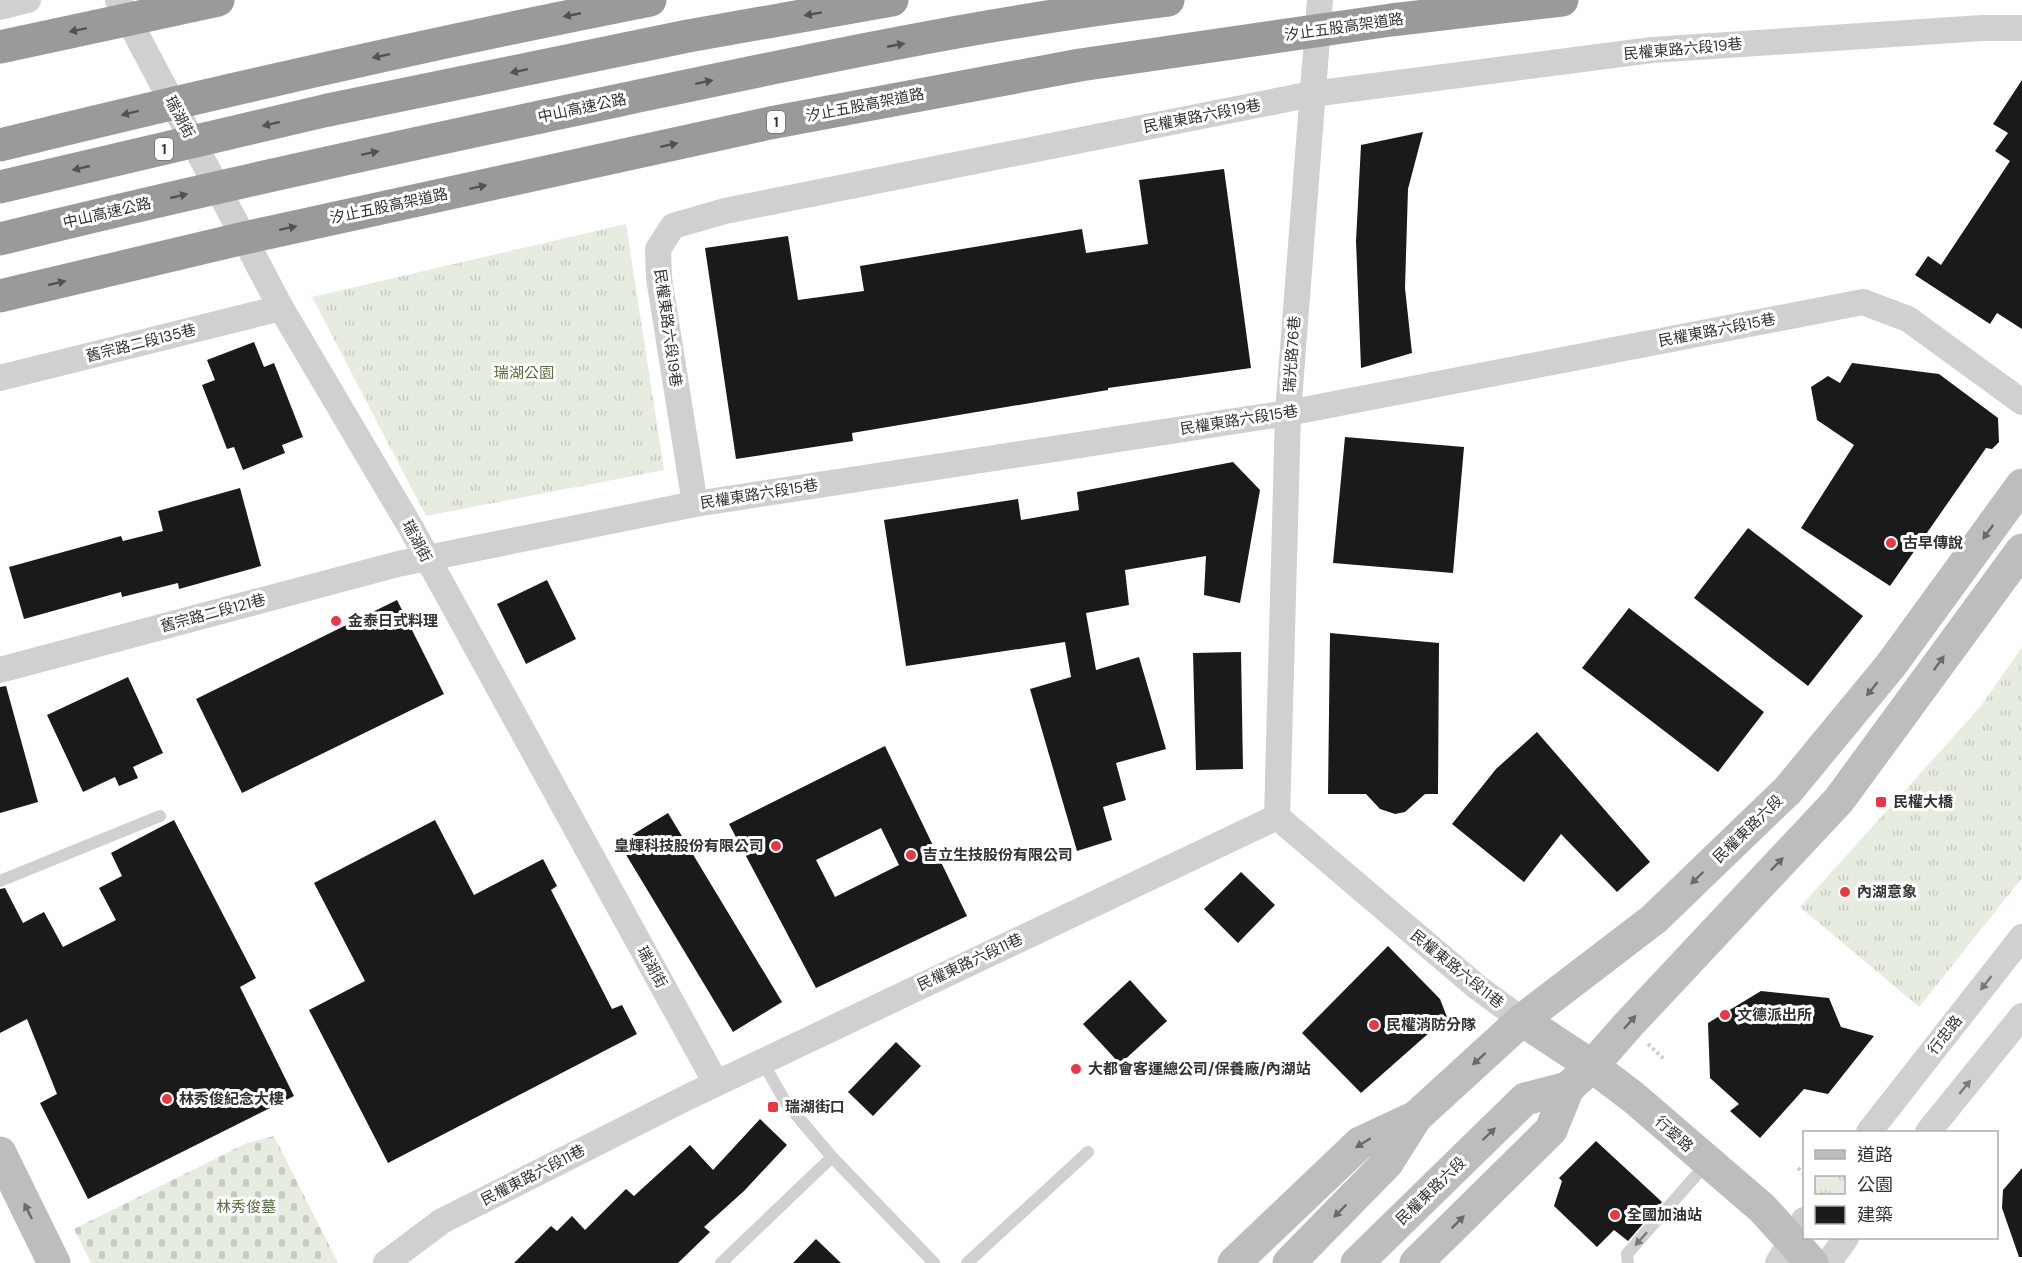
<svg xmlns="http://www.w3.org/2000/svg" width="2022" height="1263" font-family="'DM Sans','Noto Sans TC',sans-serif">
	<style>
		.cemetery { fill: url(#cemetery-stones) }
		.park { fill: url(#park-tufts) }
		.building { fill: #1a1a1a; fill-rule: evenodd }
		.lines { fill: none; stroke-linecap: round; stroke-linejoin: round }
		.path { stroke: #cdcdcd; stroke-width: 4; stroke-dasharray: 3 3; stroke-linecap: butt }
		.lane { stroke: #d0d0d0; stroke-width: 12 }
		.street { stroke: #d0d0d0; stroke-width: 26 }
		.secondary { stroke: #bdbdbd; stroke-width: 33 }
		.highway { stroke: #9a9a9a; stroke-width: 33 }
		.highway-bridge { stroke: #9a9a9a; stroke-width: 33 }
		.oneway { fill: #525252 }
		.oneway2 { fill: #6a6a6a }
		.oneway3 { fill: #7a7a7a }
		.poi-dot { fill: #e63946; stroke: #fff; stroke-width: 2 }
		.labels { text-anchor: middle; dominant-baseline: central; stroke-width: 6; stroke-linejoin: round; paint-order: stroke }
		.shield { fill: #fff; stroke: #707070; stroke-width: 1.5 }
		.shield-label { font-size: 14px; font-weight: bold; fill: #333 }
		.street-label { font-size: 15px; fill: #333; stroke: #fff }
		.park-label { font-size: 15px; fill: #56703f; stroke: #fff }
		.poi-label { font-size: 15px; font-weight: bold; fill: #333; stroke: #fff; text-anchor: start }
	</style>
	<defs>
		<pattern id="cemetery-stones" width="16" height="16" patternUnits="userSpaceOnUse" patternTransform="scale(1.5)"><rect width="16" height="16" fill="#e6ecdf"/><path d="M2 7V4a2 2 0 0 1 4 0v3zM10 15v-3a2 2 0 0 1 4 0v3z" fill="#c6cbc0"/></pattern>
		<pattern id="park-tufts" width="24" height="20" patternUnits="userSpaceOnUse" patternTransform="scale(1.5)"><rect width="24" height="20" fill="#e6ecdf"/><path d="M3 7l-1-3M5 7V3M7 7l1-3M15 17l-1-3M17 17v-4M19 17l1-3" fill="none" stroke="#c6cbc0"/></pattern>
	</defs>
	<rect width="100%" height="100%" fill="#fff"/>
	<!-- cemetery -->
	<path class="cemetery" d="M 274,1136 L 338,1263 L 91,1263 L 74,1229 L 247,1143 Z"/>
	<!-- park -->
	<g class="park">
		<path d="M 626,224 L 664,470 L 426,516 L 312,297 Z"/>
		<path d="M 2022,647 L 2022,878 L 1919,1007 L 1800,907 L 1981,706 Z"/>
	</g>
	<!-- building -->
	<g class="building">
		<path d="M 2022,80 L 2022,329 L 1997,313 L 1990,324 L 1915,275 L 1928,256 L 1941,265 L 2010,161 L 1995,151 L 2008,133 L 1993,124 Z"/>
		<path d="M 1423,132 L 1408,189 L 1405,288 L 1412,353 L 1361,368 L 1356,241 L 1361,145 Z"/>
		<path d="M 1224,169 L 1251,368 L 1108,388 L 1108,390 L 852,433 L 853,441 L 736,459 L 705,248 L 788,236 L 798,300 L 864,291 L 860,266 L 1082,229 L 1086,253 L 1148,244 L 1139,180 Z"/>
		<path d="M 254,342 L 264,367 L 274,363 L 303,437 L 282,445 L 285,453 L 243,470 L 234,447 L 227,449 L 202,385 L 215,380 L 207,360 Z"/>
		<path d="M 1852,363 L 1939,374 L 1998,418 L 1999,442 L 1992,449 L 1986,448 L 1890,586 L 1801,528 L 1854,445 L 1817,420 L 1811,387 L 1828,376 L 1840,383 Z"/>
		<path d="M 1345,437 L 1464,447 L 1453,573 L 1333,563 Z"/>
		<path d="M 1233,462 L 1260,490 L 1240,603 L 1204,595 L 1206,556 L 1125,570 L 1129,605 L 1086,613 L 1096,670 L 1139,657 L 1166,749 L 1116,763 L 1126,800 L 1103,807 L 1112,840 L 1077,851 L 1030,689 L 1071,677 L 1065,642 L 906,666 L 884,520 L 1018,499 L 1021,520 L 1079,510 L 1077,492 Z"/>
		<path d="M 240,488 L 261,566 L 179,589 L 178,583 L 122,597 L 121,592 L 24,619 L 9,567 L 121,536 L 123,541 L 163,531 L 158,511 Z"/>
		<path d="M 1748,528 L 1863,616 L 1808,686 L 1694,598 Z"/>
		<path d="M 547,580 L 576,639 L 526,664 L 497,604 Z"/>
		<path d="M 397,600 L 444,694 L 242,793 L 196,699 Z"/>
		<path d="M 1629,608 L 1764,712 L 1718,772 L 1582,668 Z"/>
		<path d="M 1330,633 L 1439,643 L 1438,794 L 1425,794 L 1405,812 L 1395,814 L 1380,809 L 1366,794 L 1328,794 Z"/>
		<path d="M 1241,652 L 1243,769 L 1196,770 L 1193,653 Z"/>
		<path d="M 128,677 L 163,753 L 133,767 L 138,778 L 119,786 L 115,777 L 83,792 L 47,715 Z"/>
		<path d="M 6,686 L 38,802 L 0,813 L 0,687 Z"/>
		<path d="M 1537,732 L 1650,862 L 1617,892 L 1561,834 L 1524,882 L 1452,824 L 1496,769 Z"/>
		<path d="M 885,746 L 967,916 L 816,988 L 729,824 ZM 881,828 L 899,865 L 835,897 L 816,860 Z"/>
		<path d="M 668,813 L 782,1002 L 733,1032 L 619,843 Z"/>
		<path d="M 174,820 L 256,978 L 240,987 L 294,1096 L 88,1199 L 40,1103 L 57,1094 L 27,1019 L 0,1033 L 0,889 L 5,888 L 23,923 L 44,912 L 63,947 L 116,920 L 99,888 L 122,876 L 111,853 Z"/>
		<path d="M 435,820 L 474,895 L 543,859 L 557,886 L 551,890 L 612,1009 L 622,1005 L 637,1034 L 388,1163 L 309,1010 L 365,981 L 314,883 Z"/>
		<path d="M 1241,872 L 1275,905 L 1238,943 L 1204,909 Z"/>
		<path d="M 1388,946 L 1440,999 L 1447,1017 L 1361,1093 L 1302,1033 Z"/>
		<path d="M 1130,980 L 1167,1021 L 1120,1064 L 1083,1024 Z"/>
		<path d="M 1761,991 L 1829,998 L 1841,1027 L 1874,1036 L 1828,1094 L 1804,1089 L 1760,1138 L 1730,1111 L 1739,1104 L 1710,1078 L 1708,1023 Z"/>
		<path d="M 896,1042 L 921,1066 L 873,1116 L 848,1092 Z"/>
		<path d="M 760,1119 L 787,1145 L 744,1191 L 704,1227 L 710,1232 L 678,1263 L 514,1263 L 551,1226 L 557,1231 L 572,1216 L 585,1230 L 626,1189 L 634,1196 L 690,1145 L 713,1170 Z"/>
		<path d="M 1596,1141 L 1662,1202 L 1628,1241 L 1614,1230 L 1597,1247 L 1554,1206 L 1562,1181 L 1559,1178 Z"/>
		<path d="M 2022,1168 L 2022,1257 L 2019,1257 L 2002,1208 L 2003,1190 Z"/>
		<path d="M 816,1239 L 841,1263 L 793,1263 Z"/>
	</g>
	<g class="lines">
		<!-- path -->
		<g class="path">
			<path d="M 1648,1044 L 1665,1060"/>
			<path d="M 1798,1168 L 1804,1174"/>
		</g>
		<!-- lane -->
		<g class="lane">
			<path d="M 0,881 L 160,816"/>
			<path d="M 762,1061 L 786,1103 L 832,1157 L 934,1263"/>
			<path d="M 721,1263 L 832,1157"/>
			<path d="M 967,1263 L 1088,1152"/>
			<path d="M 1628,1263 L 1627,1254 L 1707,1163"/>
		</g>
		<!-- street -->
		<g class="street">
			<path d="M 118,0 L 281,308 L 411,528 L 716,1083"/>
			<path d="M 0,7 L 28,0"/>
			<path d="M 0,378 L 281,308"/>
			<path d="M 695,504 L 659,278 L 658,249 L 673,226 L 725,211 L 1312,94 L 1652,50 L 1982,28 L 2022,28"/>
			<path d="M 0,670 L 398,564 L 695,504 L 1288,413 L 1863,302 L 1908,319 L 2022,402"/>
			<path d="M 1277,817 L 1288,413 L 1320,0"/>
			<path d="M 1277,817 L 1477,987 L 1522,1020"/>
			<path d="M 1869,1132 L 2022,937"/>
			<path d="M 1928,1132 L 2022,1016"/>
			<path d="M 386,1263 L 442,1221 L 688,1097 L 1277,817"/>
			<path d="M 1778,1263 L 1804,1220"/>
			<path d="M 1828,1263 L 1846,1238"/>
		</g>
		<!-- secondary -->
		<g class="secondary">
			<path d="M 1522,1020 L 1592,1066 L 1633,1097 L 1762,1208 L 1812,1263"/>
			<path d="M 0,1153 L 54,1263"/>
			<path d="M 1234,1263 L 1360,1143 L 1416,1117"/>
			<path d="M 1289,1263 L 1387,1163 L 1416,1117 L 1522,1020 L 1654,919 L 1788,790 L 1891,665 L 2022,485"/>
			<path d="M 1357,1263 L 1525,1099 L 1568,1088"/>
			<path d="M 1416,1263 L 1551,1130 L 1568,1088 L 1592,1066 L 1628,1025 L 1839,800 L 2022,550"/>
		</g>
		<!-- highway -->
		<path class="highway" d="M 328,110 L 688,36 L 892,0"/>
		<!-- highway-bridge -->
		<g class="highway-bridge">
			<path d="M 0,47 L 218,0"/>
			<path d="M 0,145 C 216,92 432,43 650,0"/>
			<path d="M 0,187 L 328,110"/>
			<path d="M 0,239 C 206,188 413,144 620,100 C 800,62 985,22 1168,0"/>
			<path d="M 0,296 L 240,239 L 770,123 L 1080,65 L 1391,20 L 1562,0"/>
		</g>
	</g>
	<!-- one-way arrows -->
	<defs><path id="oneway-solid" d="M-6-.8H1V-3.2L6.5 0L1 3.2V.8H-6Z" transform="scale(1.5)"/></defs>
	<g class="oneway">
		<use href="#oneway-solid" transform="translate(813 14) rotate(170)"/>
		<use href="#oneway-solid" transform="translate(572 15) rotate(169)"/>
		<use href="#oneway-solid" transform="translate(78 30) rotate(168)"/>
		<use href="#oneway-solid" transform="translate(896 45) rotate(-11)"/>
		<use href="#oneway-solid" transform="translate(381 56) rotate(168)"/>
		<use href="#oneway-solid" transform="translate(519 71) rotate(168)"/>
		<use href="#oneway-solid" transform="translate(704 82) rotate(-12)"/>
		<use href="#oneway-solid" transform="translate(130 113) rotate(166)"/>
		<use href="#oneway-solid" transform="translate(271 124) rotate(167)"/>
		<use href="#oneway-solid" transform="translate(669 145) rotate(-12)"/>
		<use href="#oneway-solid" transform="translate(370 153) rotate(-12)"/>
		<use href="#oneway-solid" transform="translate(81 168) rotate(167)"/>
		<use href="#oneway-solid" transform="translate(478 187) rotate(-12)"/>
		<use href="#oneway-solid" transform="translate(179 196) rotate(-13)"/>
		<use href="#oneway-solid" transform="translate(288 228) rotate(-12)"/>
		<use href="#oneway-solid" transform="translate(57 283) rotate(-13)"/>
	</g>
	<g class="oneway2">
		<use href="#oneway-solid" transform="translate(1988 532) rotate(126)"/>
		<use href="#oneway-solid" transform="translate(1939 663) rotate(-54)"/>
		<use href="#oneway-solid" transform="translate(1872 689) rotate(129)"/>
		<use href="#oneway-solid" transform="translate(1777 864) rotate(-46)"/>
		<use href="#oneway-solid" transform="translate(1697 878) rotate(136)"/>
		<use href="#oneway-solid" transform="translate(1630 1022) rotate(-48)"/>
		<use href="#oneway-solid" transform="translate(1479 1059) rotate(138)"/>
		<use href="#oneway-solid" transform="translate(1489 1134) rotate(-44)"/>
		<use href="#oneway-solid" transform="translate(1363 1143) rotate(148)"/>
		<use href="#oneway-solid" transform="translate(28 1211) rotate(-116)"/>
		<use href="#oneway-solid" transform="translate(1340 1211) rotate(135)"/>
		<use href="#oneway-solid" transform="translate(1458 1222) rotate(-45)"/>
	</g>
	<g class="oneway3">
		<use href="#oneway-solid" transform="translate(1986 983) rotate(128)"/>
		<use href="#oneway-solid" transform="translate(1965 1087) rotate(-51)"/>
		<use href="#oneway-solid" transform="translate(1641 1239) rotate(132)"/>
	</g>
	<!-- markers -->
	<g class="poi-dot">
		<circle cx="1891" cy="543" r="6"/>
		<circle cx="336" cy="621" r="6"/>
		<rect x="1875" y="796" width="12" height="12" rx="3"/>
		<circle cx="776" cy="846" r="6"/>
		<circle cx="911" cy="855" r="6"/>
		<circle cx="1845" cy="892" r="6"/>
		<circle cx="1725" cy="1015" r="6"/>
		<circle cx="1374" cy="1025" r="6"/>
		<circle cx="1076" cy="1069" r="6"/>
		<circle cx="167" cy="1099" r="6"/>
		<rect x="767" y="1101" width="12" height="12" rx="3"/>
		<circle cx="1615" cy="1215" r="6"/>
	</g>
	<g class="labels">
		<!-- shield labels -->
		<g class="shield">
			<rect x="767" y="111" width="18" height="22" rx="4.5"/>
			<rect x="155" y="138" width="18" height="22" rx="4.5"/>
		</g>
		<g class="shield-label">
			<text x="776" y="122">1</text>
			<text x="164" y="149">1</text>
		</g>
		<!-- street labels -->
		<g class="street-label">
			<text transform="translate(1344 27) rotate(-8)">汐止五股高架道路</text>
			<text transform="translate(1683 49) rotate(-5)">民權東路六段19巷</text>
			<text transform="translate(865 105) rotate(-11)">汐止五股高架道路</text>
			<text transform="translate(582 108) rotate(-12)">中山高速公路</text>
			<text transform="translate(1202 116) rotate(-11)">民權東路六段19巷</text>
			<text transform="translate(180 117) rotate(62)">瑞湖街</text>
			<text transform="translate(389 206) rotate(-12)">汐止五股高架道路</text>
			<text transform="translate(107 213) rotate(-13)">中山高速公路</text>
			<text transform="translate(668 328) rotate(82)">民權東路六段19巷</text>
			<text transform="translate(1717 330) rotate(-11)">民權東路六段15巷</text>
			<text transform="translate(141 343) rotate(-14)">舊宗路二段135巷</text>
			<text transform="translate(1292 354) rotate(-86)">瑞光路76巷</text>
			<text transform="translate(1239 420) rotate(-9)">民權東路六段15巷</text>
			<text transform="translate(759 494) rotate(-9)">民權東路六段15巷</text>
			<text transform="translate(417 541) rotate(62)">瑞湖街</text>
			<text transform="translate(213 613) rotate(-15)">舊宗路二段121巷</text>
			<text transform="translate(1748 829) rotate(-44)">民權東路六段</text>
			<text transform="translate(970 962) rotate(-25)">民權東路六段11巷</text>
			<text transform="translate(652 967) rotate(61)">瑞湖街</text>
			<text transform="translate(1457 969) rotate(39)">民權東路六段11巷</text>
			<text transform="translate(1945 1035) rotate(-52)">行忠路</text>
			<text transform="translate(1674 1134) rotate(42)">行愛路</text>
			<text transform="translate(533 1175) rotate(-27)">民權東路六段11巷</text>
			<text transform="translate(1431 1191) rotate(-44)">民權東路六段</text>
		</g>
		<!-- park labels -->
		<g class="park-label">
			<text x="524" y="373">瑞湖公園</text>
			<text x="246" y="1207">林秀俊墓</text>
		</g>
		<!-- poi labels -->
		<g class="poi-label">
			<text x="1903" y="543">古早傳說</text>
			<text x="348" y="621">金泰日式料理</text>
			<text x="1893" y="802">民權大橋</text>
			<text x="764" y="846" text-anchor="end">皇輝科技股份有限公司</text>
			<text x="923" y="855">吉立生技股份有限公司</text>
			<text x="1857" y="892">內湖意象</text>
			<text x="1737" y="1015">文德派出所</text>
			<text x="1386" y="1025">民權消防分隊</text>
			<text x="1088" y="1069">大都會客運總公司/保養廠/內湖站</text>
			<text x="179" y="1099">林秀俊紀念大樓</text>
			<text x="785" y="1107">瑞湖街口</text>
			<text x="1627" y="1215">全國加油站</text>
		</g>
	</g>
	<!-- legend -->
	<rect x="1803" y="1131" width="195" height="108" fill="#ffffff" stroke="#adadad" stroke-width="1.5"/>
	<rect x="1815" y="1150" width="30" height="9" fill="#bdbdbd" stroke="#adadad" stroke-width="1.5"/>
	<text x="1857" y="1161" font-size="18" fill="#333333">道路</text>
	<rect x="1815" y="1176" width="30" height="18" fill="url(#park-tufts)" stroke="#adadad" stroke-width="1.5"/>
	<text x="1857" y="1191" font-size="18" fill="#333333">公園</text>
	<rect x="1815" y="1206" width="30" height="18" fill="#1a1a1a" stroke="#adadad" stroke-width="1.5"/>
	<text x="1857" y="1221" font-size="18" fill="#333333">建築</text>
</svg>
